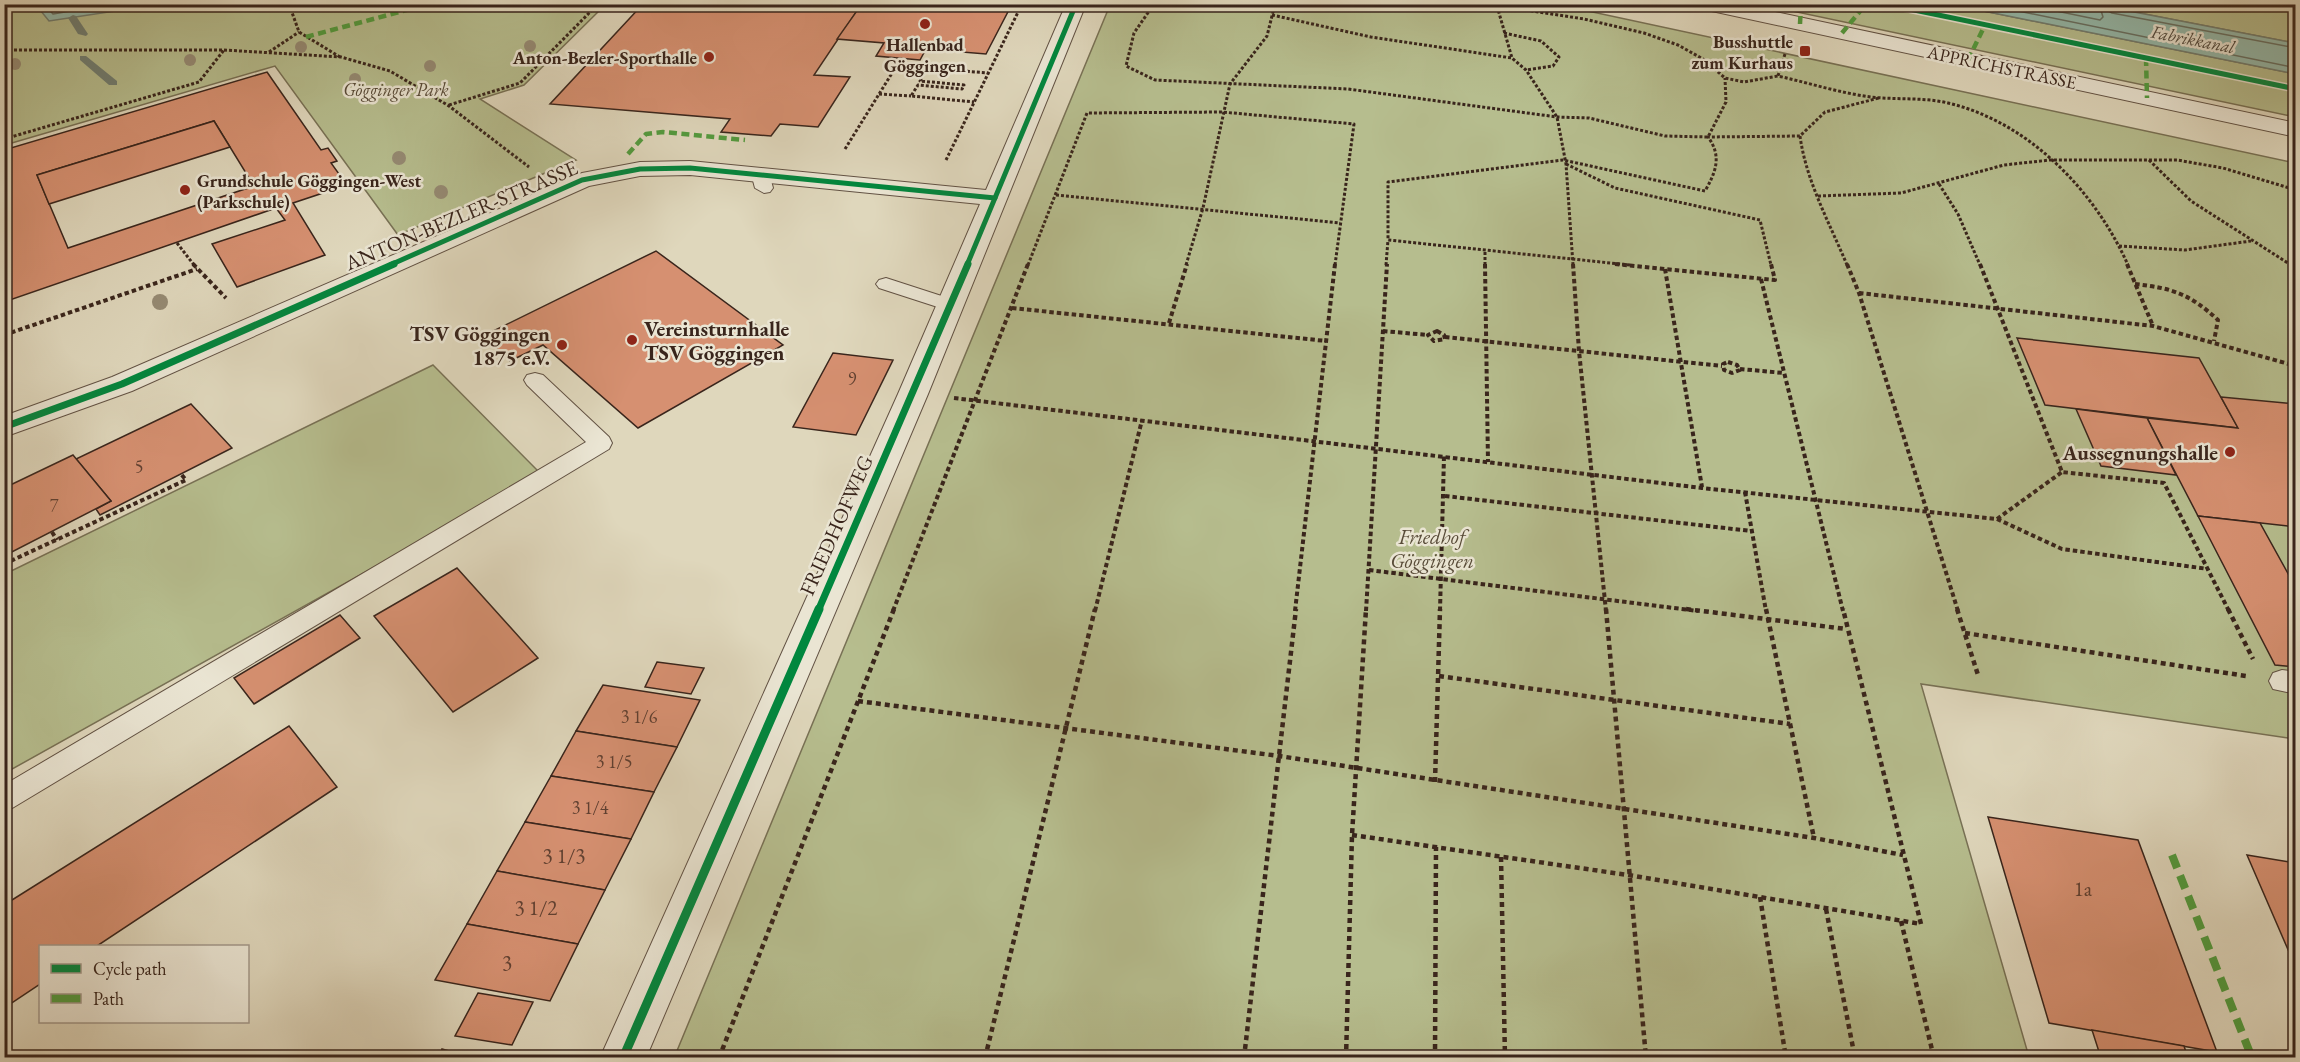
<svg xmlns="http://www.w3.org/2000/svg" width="2300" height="1062" font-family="'EB Garamond',serif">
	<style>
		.green { fill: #b6bd8e; stroke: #787155; stroke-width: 1.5 }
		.water { fill: #94baac; stroke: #707e72; stroke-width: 1.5 }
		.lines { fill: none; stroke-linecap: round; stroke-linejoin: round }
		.shore { stroke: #667064; stroke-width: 1.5 }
		.stream { fill: #707e72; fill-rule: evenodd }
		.building { fill: #d69071; stroke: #39251c; stroke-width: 1.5; fill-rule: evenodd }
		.service-casing { stroke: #625244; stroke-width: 2 }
		.minor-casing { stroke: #625244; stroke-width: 2 }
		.path-far2 { stroke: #39251c; stroke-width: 3; stroke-dasharray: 3 2; stroke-linecap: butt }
		.path-far1 { stroke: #39251c; stroke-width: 4; stroke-dasharray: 4.5 3; stroke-linecap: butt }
		.path { stroke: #39251c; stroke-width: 4.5; stroke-dasharray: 5 4; stroke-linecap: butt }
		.service { fill: #eae5d3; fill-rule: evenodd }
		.minor { fill: #eae5d3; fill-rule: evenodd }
		.quiet-far1 { stroke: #529b3e; stroke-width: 4.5; stroke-dasharray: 8 4.5; stroke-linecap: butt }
		.quiet { stroke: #529b3e; stroke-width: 8; stroke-dasharray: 14 8; stroke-linecap: butt }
		.cycleway-far2-casing { stroke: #eae5d3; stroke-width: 8 }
		.cycleway-far1-casing { stroke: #eae5d3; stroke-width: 10 }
		.cycleway-casing { stroke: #eae5d3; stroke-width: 13 }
		.cycleway-far2 { stroke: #00873e; stroke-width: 5 }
		.cycleway-far1 { stroke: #00873e; stroke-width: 7 }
		.cycleway { stroke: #00873e; stroke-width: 9 }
		.tree { fill: #958a73 }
		.poi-dot { fill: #8f2418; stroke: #eae5d3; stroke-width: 2 }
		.labels { text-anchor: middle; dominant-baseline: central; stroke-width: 5; stroke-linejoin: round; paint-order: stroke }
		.far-water-label { font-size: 18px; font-style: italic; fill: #504a40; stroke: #eae5d3 }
		.far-poi-label { font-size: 18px; font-weight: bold; fill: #39251c; stroke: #eae5d3; text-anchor: end }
		.far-street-label { font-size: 18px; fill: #39251c; stroke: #eae5d3 }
		.far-park-label { font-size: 18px; font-style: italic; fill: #584b38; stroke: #eae5d3 }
		.number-label { font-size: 18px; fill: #604031 }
		.street-label { font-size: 21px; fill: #39251c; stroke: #eae5d3 }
		.poi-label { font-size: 21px; font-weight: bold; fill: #39251c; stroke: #eae5d3; text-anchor: end }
		.park-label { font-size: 21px; font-style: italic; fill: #584b38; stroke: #eae5d3 }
		.near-number-label { font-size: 21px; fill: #604031 }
	</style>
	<rect width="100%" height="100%" fill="#dfd7bc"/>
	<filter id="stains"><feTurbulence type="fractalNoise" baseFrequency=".00333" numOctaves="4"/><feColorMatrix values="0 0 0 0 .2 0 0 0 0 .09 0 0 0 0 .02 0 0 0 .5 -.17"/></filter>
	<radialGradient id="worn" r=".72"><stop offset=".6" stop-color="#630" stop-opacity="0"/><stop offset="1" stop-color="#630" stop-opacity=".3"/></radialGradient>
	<!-- green -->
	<g class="green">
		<path d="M 5,5 L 605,5 L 524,85 L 480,99 L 576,160 L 398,235 L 275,66 L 5,145 Z"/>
		<path d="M 1110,5 L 1560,5 L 2295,163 L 2295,739 L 1921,684 L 2029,1057 L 674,1058 Z"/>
		<path d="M 1764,5 L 1954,5 L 2295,74 L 2295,117 Z"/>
		<path d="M 2098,5 L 2295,5 L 2295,43 Z"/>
		<path d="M 433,365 L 541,474 L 5,773 L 5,574 Z"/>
	</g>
	<!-- water -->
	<g class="water">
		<path d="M 36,5 L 155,5 L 49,21 Z"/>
		<path d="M 1954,5 L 2098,5 L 2295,43 L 2295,74 Z"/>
	</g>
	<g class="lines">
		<!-- shore -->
		<g class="shore">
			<path d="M 44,4 L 53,14 L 112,4"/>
			<path d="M 1984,4 L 2296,68"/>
			<path d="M 2022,4 L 2100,20 L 2103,17 L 2099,4"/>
			<path d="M 2106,4 L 2107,10 L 2112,13 L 2296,48"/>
		</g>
		<!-- stream -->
		<g class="stream">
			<path d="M 73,15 L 76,16 L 88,34 L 86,36 L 78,34 L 68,18 Z"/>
			<path d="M 80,56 L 86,56 L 117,81 L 117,85 L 109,85 L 80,60 Z"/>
		</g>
	</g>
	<!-- building -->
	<g class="building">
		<path d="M 643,4 L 837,4 L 836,6 L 859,8 L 814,75 L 850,77 L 818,127 L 780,124 L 771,136 L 721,132 L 730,119 L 550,104 Z"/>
		<path d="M 837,4 L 1012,4 L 986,54 L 926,49 L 920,60 L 876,56 L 884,43 L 837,39 L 859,8 L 836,6 Z"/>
		<path d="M 267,72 L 321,150 L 328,148 L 337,161 L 331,163 L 347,185 L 293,203 L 325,255 L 237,287 L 212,244 L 285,220 L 276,208 L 4,302 L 4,150 ZM 214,121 L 254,186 L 68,248 L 37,175 Z"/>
		<path d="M 214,121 L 230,147 L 49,204 L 37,175 Z"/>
		<path d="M 656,251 L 783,345 L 638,428 L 543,345 L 510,361 L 483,336 Z"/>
		<path d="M 2017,338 L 2199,358 L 2238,428 L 2045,405 Z"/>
		<path d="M 833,353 L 893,360 L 856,435 L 793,427 Z"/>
		<path d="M 2221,397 L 2296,404 L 2296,527 L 2198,516 L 2147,418 L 2238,428 Z"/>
		<path d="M 191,404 L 232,448 L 100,515 L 96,509 L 111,501 L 76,459 Z"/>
		<path d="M 2076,409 L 2147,418 L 2176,475 L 2101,466 Z"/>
		<path d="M 73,455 L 111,501 L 4,556 L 4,488 Z"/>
		<path d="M 2198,516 L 2260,523 L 2296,588 L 2296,667 L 2275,665 Z"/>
		<path d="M 457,568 L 538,658 L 453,712 L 374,616 Z"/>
		<path d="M 340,615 L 360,638 L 254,704 L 234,678 Z"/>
		<path d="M 657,662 L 704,668 L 691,694 L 645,687 Z"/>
		<path d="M 603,685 L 700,700 L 677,747 L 576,731 Z"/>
		<path d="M 289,726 L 337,787 L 97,946 L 40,946 L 40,984 L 4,1008 L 4,905 Z"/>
		<path d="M 576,731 L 677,747 L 654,792 L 551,776 Z"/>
		<path d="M 551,776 L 654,792 L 631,839 L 525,822 Z"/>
		<path d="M 1988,817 L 2138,840 L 2217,1052 L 2049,1023 Z"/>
		<path d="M 525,822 L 631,839 L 605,890 L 497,871 Z"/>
		<path d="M 2247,855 L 2296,863 L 2296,968 Z"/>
		<path d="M 497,871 L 605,890 L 578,944 L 467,924 Z"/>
		<path d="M 467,924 L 578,944 L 550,1001 L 435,980 Z"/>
		<path d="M 478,993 L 533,1002 L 512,1045 L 455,1036 Z"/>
		<path d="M 2092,1030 L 2184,1046 L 2188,1058 L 2101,1058 Z"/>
		<path d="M 442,1049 L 475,1058 L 438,1058 Z"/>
	</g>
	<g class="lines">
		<!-- service casing -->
		<g class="service-casing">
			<g id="service">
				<path d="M 760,168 L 769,173 L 773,188 L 770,192 L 764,193 L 755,188 L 751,173 Z"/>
				<path d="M 886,278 L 957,301 L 960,305 L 957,309 L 950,311 L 879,288 L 876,284 L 879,280 Z"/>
				<path d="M 535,373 L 543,375 L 609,437 L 612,443 L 609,449 L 4,813 L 4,785 L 586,442 L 527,385 L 524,380 L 527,375 Z"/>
				<path d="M 2282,670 L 2296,672 L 2296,694 L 2273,689 L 2269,681 L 2273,673 Z"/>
			</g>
		</g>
		<!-- minor casing -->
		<g class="minor-casing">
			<g id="minor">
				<path d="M 1066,4 L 1086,4 L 928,394 L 646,1058 L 600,1058 L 898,394 L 980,204 L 690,175 L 640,176 L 589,186 L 132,391 L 4,437 L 4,416 L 112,377 L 582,173 L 640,162 L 690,161 L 986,190 Z"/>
				<path d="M 1697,4 L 1738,4 L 2296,123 L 2296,137 L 1707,10 Z"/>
			</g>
		</g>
		<!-- path-far2 -->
		<g class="path-far2">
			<path d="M 289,4 L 299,32 L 340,57"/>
			<path d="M 1154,4 L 1134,33 L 1126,66 L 1155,80 L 1348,89 L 1557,117 L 1589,118 L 1665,136 L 1708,137 L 1726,102 L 1725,78"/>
			<path d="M 1486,4 L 1584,19 L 1644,33 L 1678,45 L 1703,59 L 1725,78 L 1744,82 L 1778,76"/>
			<path d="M 1497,6 L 1512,58 L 1526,70 L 1557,117 L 1566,164 L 1573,265"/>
			<path d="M 1272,15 L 1371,37 L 1512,58"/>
			<path d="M 1504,33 L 1541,41 L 1559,57 L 1553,66 L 1526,70"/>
			<path d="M 4,50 L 224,50 L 341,57 L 390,71 L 449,106 L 529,167"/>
			<path d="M 269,52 L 299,32"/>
			<path d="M 1785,54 L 1778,76 C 1809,83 1840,93 1871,97 C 1897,100 1923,97 1948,103 C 2029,122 2095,191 2128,265"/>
			<path d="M 901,58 L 897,65 L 927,68 L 920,81 L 964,85 L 962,89 L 918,85 L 911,96 L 974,102"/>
			<path d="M 927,68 L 988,73"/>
			<path d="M 879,94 L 911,96"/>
			<path d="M 449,105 L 520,83 L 598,4"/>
			<path d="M 1800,136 C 1806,181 1830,224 1847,265"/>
			<path d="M 4,139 L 199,82 L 224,50"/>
			<path d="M 845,149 L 897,65"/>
			<path d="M 946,160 L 1022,4"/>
			<path d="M 2149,160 L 2191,201 L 2291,265"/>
			<path d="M 1566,164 L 1615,188 L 1760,220 L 1771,265"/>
			<path d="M 1939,184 L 1958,214 L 1980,265"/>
			<path d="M 1056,195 L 1340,223"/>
			<path d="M 1818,196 L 1901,193 L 2004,165 L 2050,160 L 2177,160 L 2223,168 L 2296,190"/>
			<path d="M 177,243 L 194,265"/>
			<path d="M 2119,246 L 2185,250 L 2251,241"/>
			<path d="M 1485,252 L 1485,265"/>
			<path d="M 1028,265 L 1087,113 L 1222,112 L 1354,124 L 1335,265"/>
			<path d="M 1186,265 L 1203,208 L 1230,84 L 1267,36 L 1275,4"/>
			<path d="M 1386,265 L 1388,240"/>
			<path d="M 1630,265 L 1388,240 L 1388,182 L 1563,160 L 1705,191 C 1716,172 1722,156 1708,137 L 1800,136 L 1825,112 L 1879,98"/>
		</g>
		<!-- path-far1 -->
		<g class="path-far1">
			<path d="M 193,264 L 226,298"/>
			<path d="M 1485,264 L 1488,462"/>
			<path d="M 1573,264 L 1579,351 L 1606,611"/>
			<path d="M 1615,264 L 1775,280 L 1771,264"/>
			<path d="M 1847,264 L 1859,293 L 1958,611"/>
			<path d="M 1980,264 L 2062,472 L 2164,483 L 2229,611"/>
			<path d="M 2127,264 L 2153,326"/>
			<path d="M 2289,264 L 2296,268"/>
			<path d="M 1665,269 L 1702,487"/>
			<path d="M 1761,279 L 1843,611"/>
			<path d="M 2135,284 C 2172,288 2190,294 2218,320 L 2214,341"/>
			<path d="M 1859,293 L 2153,326 L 2296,366"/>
			<path d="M 1012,308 L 1326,341"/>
			<path d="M 1169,323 L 1187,264"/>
			<path d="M 1383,331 L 1428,335"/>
			<path d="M 1437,331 L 1444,335 L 1445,339 L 1434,341 L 1428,335 Z"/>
			<path d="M 4,335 L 197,269"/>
			<path d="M 1445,337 L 1722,366"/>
			<path d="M 1728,362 L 1737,365 L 1740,370 L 1732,373 L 1724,370 L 1723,364 Z"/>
			<path d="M 1740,369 L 1784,373"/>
			<path d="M 954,398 L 1702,488 L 1997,519 L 2062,549 L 2208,569"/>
			<path d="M 1745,492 L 1766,611"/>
			<path d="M 1445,496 L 1751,531"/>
			<path d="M 1997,519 L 2062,472"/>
			<path d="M 52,532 L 57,540"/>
			<path d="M 4,564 L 186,480 L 181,474"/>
			<path d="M 1369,570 L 1698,611"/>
			<path d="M 893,611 L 1028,264"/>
			<path d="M 1095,611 L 1142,420"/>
			<path d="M 1295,611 L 1335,264"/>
			<path d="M 1366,611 L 1387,264"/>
			<path d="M 1440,611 L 1444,456"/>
		</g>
		<!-- path -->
		<g class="path">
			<path d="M 1606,609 L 1646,1058"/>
			<path d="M 1686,609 L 1846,629"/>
			<path d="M 1766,609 L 1814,838"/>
			<path d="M 1957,609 L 1978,675"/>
			<path d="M 2228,609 L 2253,659"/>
			<path d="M 1965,633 L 2246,676"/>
			<path d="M 1439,676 L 1790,724"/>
			<path d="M 858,701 L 1279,756 L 1814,838 L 1903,855"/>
			<path d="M 1435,782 L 1440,609"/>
			<path d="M 1352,835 L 1628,875 L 1921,924 L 1843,609"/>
			<path d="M 1501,857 L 1505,1058"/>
			<path d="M 1760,897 L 1786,1058"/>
			<path d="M 1826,909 L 1855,1058"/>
			<path d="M 1901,921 L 1934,1058"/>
			<path d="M 719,1058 L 894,609"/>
			<path d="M 985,1058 L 1095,609"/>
			<path d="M 1244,1058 L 1296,609"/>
			<path d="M 1346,1058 L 1352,835 L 1366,609"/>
			<path d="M 1435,1058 L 1436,847"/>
		</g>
		<!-- service -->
		<use href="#service" class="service"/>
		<!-- minor -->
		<use href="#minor" class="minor"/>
		<!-- quiet-far1 -->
		<g class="quiet-far1">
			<path d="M 1800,24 L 1801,4"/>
			<path d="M 1842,33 L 1866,4"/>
			<path d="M 306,37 L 429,4"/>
			<path d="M 2146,58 L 2147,98"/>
			<path d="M 1968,60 L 1985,25"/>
			<path d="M 628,154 L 646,134 L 663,132 L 745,140"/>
		</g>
		<!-- quiet -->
		<path class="quiet" d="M 2172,855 L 2252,1058"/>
		<!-- cycleway-far2 casing -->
		<g class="cycleway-far2-casing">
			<g id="cycleway-far2">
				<path d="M 1885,4 L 2296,89"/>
				<path d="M 390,265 L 582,180 L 640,169 L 690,168 L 995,198"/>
				<path d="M 967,265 L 1076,4"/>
			</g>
		</g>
		<!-- cycleway-far1 casing -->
		<g class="cycleway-far1-casing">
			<g id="cycleway-far1">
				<path d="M 4,427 L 122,384 L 394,264"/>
				<path d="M 818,611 L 968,264"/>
			</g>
		</g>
		<!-- cycleway casing -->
		<g class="cycleway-casing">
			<path id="cycleway" d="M 623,1058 L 819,609"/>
		</g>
		<!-- cycleway-far2 -->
		<use href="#cycleway-far2" class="cycleway-far2"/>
		<!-- cycleway-far1 -->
		<use href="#cycleway-far1" class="cycleway-far1"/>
		<!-- cycleway -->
		<use href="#cycleway" class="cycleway"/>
	</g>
	<!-- trees -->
	<g class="tree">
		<circle cx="530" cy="46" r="6"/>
		<circle cx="301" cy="47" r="6"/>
		<circle cx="190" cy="60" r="6"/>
		<circle cx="15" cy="64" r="6"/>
		<circle cx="430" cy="66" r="6"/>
		<circle cx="355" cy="79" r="6"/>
		<circle cx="399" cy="158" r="7"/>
		<circle cx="441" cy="192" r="7"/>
		<circle cx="160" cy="302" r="8"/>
	</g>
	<!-- markers -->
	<g class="poi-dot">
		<circle cx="925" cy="24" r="6"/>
		<rect x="1799" y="45" width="12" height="12" rx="3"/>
		<circle cx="709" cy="57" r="6"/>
		<circle cx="185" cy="190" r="6"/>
		<circle cx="632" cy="340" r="6"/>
		<circle cx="562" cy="345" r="6"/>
		<circle cx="2230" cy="452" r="6"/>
	</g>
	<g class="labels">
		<!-- far-water labels -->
		<g class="far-water-label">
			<text transform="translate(2193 39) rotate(11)">Fabrikkanal</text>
		</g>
		<!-- far-poi labels -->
		<g class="far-poi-label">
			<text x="1793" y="41">Busshuttle<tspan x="1793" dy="21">zum Kurhaus</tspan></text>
			<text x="925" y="44" text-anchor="middle">Hallenbad<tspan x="925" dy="21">Göggingen</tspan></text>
			<text x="697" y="57">Anton-Bezler-Sporthalle</text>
			<text x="197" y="180" text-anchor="start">Grundschule Göggingen-West<tspan x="197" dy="21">(Parkschule)</tspan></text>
		</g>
		<!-- far-street labels -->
		<g class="far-street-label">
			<text transform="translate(2002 67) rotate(12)">APPRICHSTRASSE</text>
		</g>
		<!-- far-park labels -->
		<g class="far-park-label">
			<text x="396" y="89">Gögginger Park</text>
		</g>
		<!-- number labels -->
		<g class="number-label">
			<text x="852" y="378">9</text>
			<text x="139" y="466">5</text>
			<text x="54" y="505">7</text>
			<text x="639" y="716">3 1/6</text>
			<text x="614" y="761">3 1/5</text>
			<text x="590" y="807">3 1/4</text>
		</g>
		<!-- street labels -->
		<g class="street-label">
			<text transform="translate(461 215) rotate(-23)">ANTON-BEZLER-STRASSE</text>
			<text transform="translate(836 525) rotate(-66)">FRIEDHOFWEG</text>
		</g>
		<!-- poi labels -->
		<g class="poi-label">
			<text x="644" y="328" text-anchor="start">Vereinsturnhalle<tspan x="644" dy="24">TSV Göggingen</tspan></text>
			<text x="550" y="333">TSV Göggingen<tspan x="550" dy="24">1875 e.V.</tspan></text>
			<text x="2218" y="452">Aussegnungshalle</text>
		</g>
		<!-- park labels -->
		<g class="park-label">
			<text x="1432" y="536">Friedhof<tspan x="1432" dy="24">Göggingen</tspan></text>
		</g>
		<!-- near-number labels -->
		<g class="near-number-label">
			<text x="564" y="855">3 1/3</text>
			<text x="2083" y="888">1a</text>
			<text x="536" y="907">3 1/2</text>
			<text x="507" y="962">3</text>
		</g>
	</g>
	<!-- margin -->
	<rect width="2300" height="1062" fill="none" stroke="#dfd7bc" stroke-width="24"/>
	<rect x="6" y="6" width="2288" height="1050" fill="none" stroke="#39251c" stroke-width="3"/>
	<rect x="12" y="12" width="2276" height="1038" fill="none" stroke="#39251c" stroke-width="1.5"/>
	<!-- legend -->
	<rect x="39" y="945" width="210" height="78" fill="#eae5d3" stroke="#a3988a" stroke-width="1.5"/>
	<rect x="51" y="964" width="30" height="9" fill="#00873e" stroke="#a3988a" stroke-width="1.5"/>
	<text x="93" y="975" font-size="18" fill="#39251c">Cycle path</text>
	<rect x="51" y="994" width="30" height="9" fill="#529b3e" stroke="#a3988a" stroke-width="1.5"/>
	<text x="93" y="1005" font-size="18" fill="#39251c">Path</text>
	<rect width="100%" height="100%" filter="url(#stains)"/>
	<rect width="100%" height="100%" fill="url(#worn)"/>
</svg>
